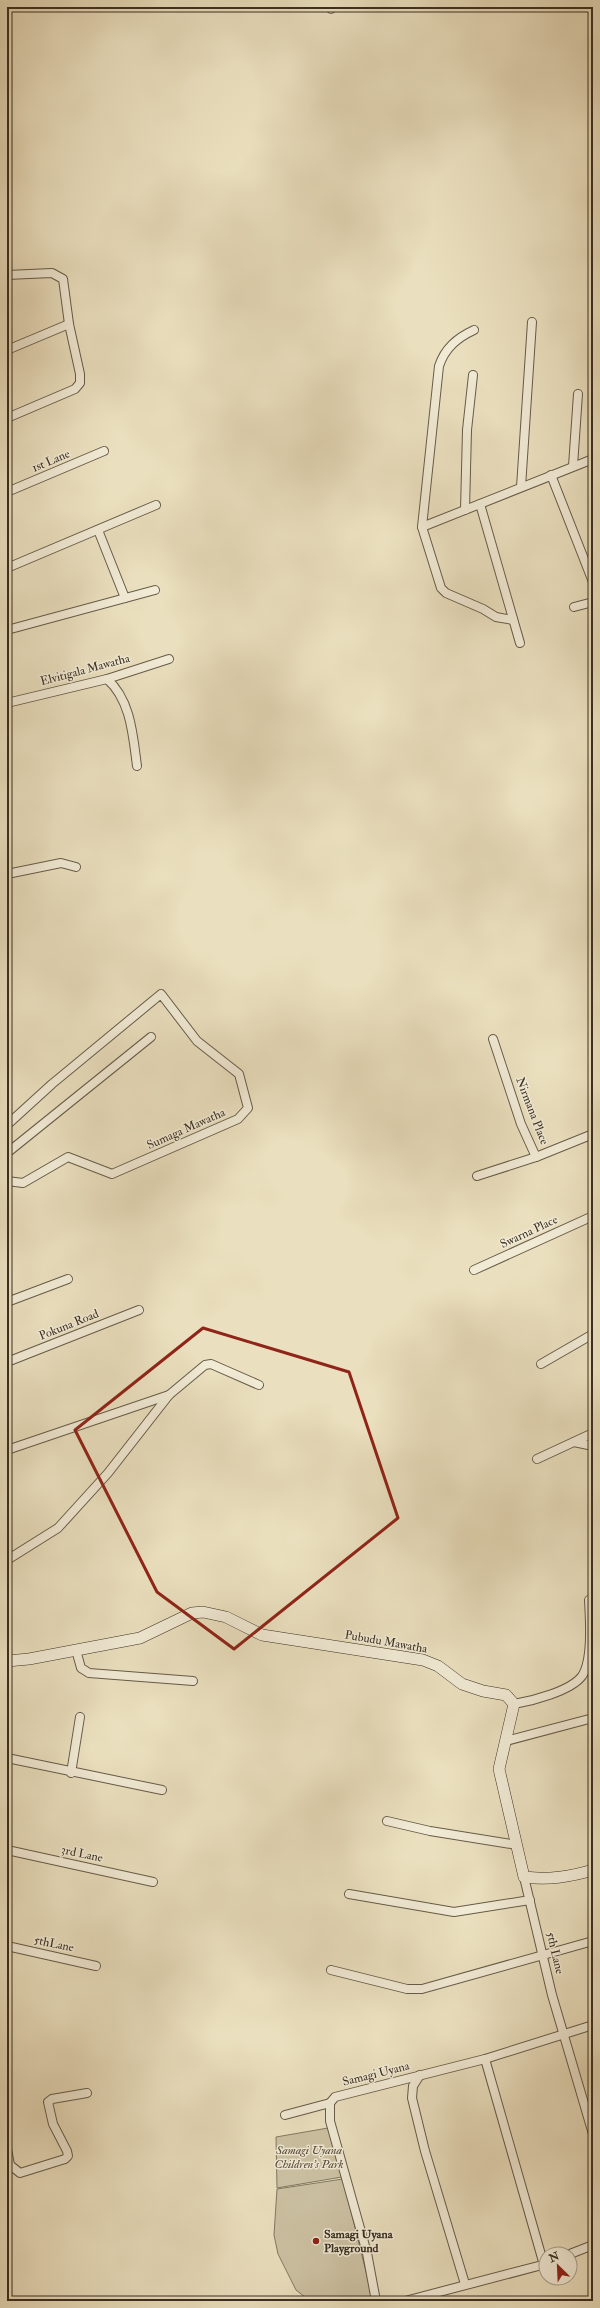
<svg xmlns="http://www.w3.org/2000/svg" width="600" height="2308" font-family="'IM FELL Double Pica',serif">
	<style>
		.green { fill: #ccc1a3; stroke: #837862 }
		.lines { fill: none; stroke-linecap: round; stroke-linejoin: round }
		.street-casing { stroke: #665b48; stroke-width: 10 }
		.secondary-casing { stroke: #3a2f21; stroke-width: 12 }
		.street { stroke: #f1ead5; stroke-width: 8 }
		.secondary { stroke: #f1ead5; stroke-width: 11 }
		.marked { fill: none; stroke: #8f2418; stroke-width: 3; stroke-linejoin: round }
		.poi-dot { fill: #8f2418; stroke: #f1ead5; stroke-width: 1.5 }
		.labels { text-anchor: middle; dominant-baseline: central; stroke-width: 3; stroke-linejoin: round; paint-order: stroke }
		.street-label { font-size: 12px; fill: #3a2f21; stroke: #f1ead5 }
		.park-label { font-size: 12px; font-style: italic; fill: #574c3b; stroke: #f1ead5 }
		.poi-label { font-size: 12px; font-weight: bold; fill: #3a2f21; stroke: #f1ead5; text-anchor: start }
	</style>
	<rect width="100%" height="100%" fill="#eadfbe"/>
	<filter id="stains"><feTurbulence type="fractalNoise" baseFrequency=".005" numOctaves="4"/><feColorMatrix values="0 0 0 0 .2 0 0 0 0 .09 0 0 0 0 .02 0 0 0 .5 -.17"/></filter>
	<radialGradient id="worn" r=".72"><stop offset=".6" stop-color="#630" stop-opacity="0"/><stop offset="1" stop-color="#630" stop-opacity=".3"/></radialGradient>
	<!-- green -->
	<g class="green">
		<path d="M 328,2128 L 342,2177 L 277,2188 L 276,2137 Z"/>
		<path d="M 343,2179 L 370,2288 L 371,2301 L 310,2301 L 296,2290 L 278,2254 L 274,2235 L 277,2189 Z"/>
	</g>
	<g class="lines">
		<!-- street casing -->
		<g class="street-casing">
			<g id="street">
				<path d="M 329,7 L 331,9"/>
				<path d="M 7,275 L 52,273 L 63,279 L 69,324 L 80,374 L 80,383 L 75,389 L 7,418"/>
				<path d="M 474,330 C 457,338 445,348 439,366 L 422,527 L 441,588 L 446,593 L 483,609 L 496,617 L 513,620"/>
				<path d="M 7,350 L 69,324"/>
				<path d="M 573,466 L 578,394"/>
				<path d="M 551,475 L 593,582"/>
				<path d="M 521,487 L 532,322"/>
				<path d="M 7,492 L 104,451"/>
				<path d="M 480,504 L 520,643"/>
				<path d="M 465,510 L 467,430 L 473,375"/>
				<path d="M 422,527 L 593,459"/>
				<path d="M 98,530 L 125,598"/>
				<path d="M 7,568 L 156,505"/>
				<path d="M 574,607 L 593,602"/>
				<path d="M 7,630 L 155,590"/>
				<path d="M 107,679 C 131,700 133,736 137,766"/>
				<path d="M 7,703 L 107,679 L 169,659"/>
				<path d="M 7,874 L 61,863 L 76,867"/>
				<path d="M 493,1039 L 521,1124 L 536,1157 L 593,1134"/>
				<path d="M 7,1125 L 52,1084 L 161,994 L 197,1041 L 239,1074 L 248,1108 L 238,1119 L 112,1174 L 68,1157 L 23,1183 L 7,1181"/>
				<path d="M 7,1153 L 151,1037"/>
				<path d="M 477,1176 L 536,1157"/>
				<path d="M 474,1270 L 593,1216"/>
				<path d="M 7,1302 L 68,1279"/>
				<path d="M 7,1362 L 139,1310"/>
				<path d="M 541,1364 L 593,1334"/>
				<path d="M 574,1442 L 593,1446"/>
				<path d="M 7,1450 L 169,1395"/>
				<path d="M 537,1459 L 593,1433"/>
				<path d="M 7,1560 L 58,1528 L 108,1473 L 169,1395 L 205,1365 L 211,1364 L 259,1385"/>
				<path d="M 76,1650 L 81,1668 L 89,1673 L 193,1681"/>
				<path d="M 514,1704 C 532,1701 571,1691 582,1676 C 593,1660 590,1619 589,1600"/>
				<path d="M 506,1741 L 593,1718"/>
				<path d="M 7,1758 L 162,1790"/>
				<path d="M 71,1773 L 80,1717"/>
				<path d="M 387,1821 L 430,1831 L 517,1845"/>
				<path d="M 7,1850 L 153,1882"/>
				<path d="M 524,1877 L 552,1995 L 593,2134"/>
				<path d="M 349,1894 L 454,1912 L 530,1900"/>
				<path d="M 7,1946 L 96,1966"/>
				<path d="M 331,1970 L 407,1989 L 422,1989 L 593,1941"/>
				<path d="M 485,2059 L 544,2265"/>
				<path d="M 420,2075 L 413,2086 L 412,2098 L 425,2151 L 465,2284"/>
				<path d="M 285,2115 L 330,2103"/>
				<path d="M 7,2149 L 10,2165 L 20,2173 L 65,2159 L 68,2156 L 67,2151 L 53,2124 L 48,2102 L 52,2099 L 87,2093"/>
				<path d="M 570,2254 L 593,2245"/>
				<path d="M 376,2301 L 367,2253 L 330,2121 L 330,2103 L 335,2097 L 485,2059 L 593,2025"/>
				<path d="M 405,2301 L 546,2264"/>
			</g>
		</g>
		<!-- secondary casing -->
		<g class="secondary-casing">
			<path id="secondary" d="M 7,1661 L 29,1659 L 140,1638 L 192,1613 L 203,1612 L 226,1617 L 262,1635 L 423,1660 L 438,1666 L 462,1684 L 483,1691 L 506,1695 L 514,1704 L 499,1769 L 524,1877 C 549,1880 569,1877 593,1870"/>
		</g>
		<!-- street -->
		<use href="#street" class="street"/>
		<!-- secondary -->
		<use href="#secondary" class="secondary"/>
	</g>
	<!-- marked area -->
	<path class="marked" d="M 203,1328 L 349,1372 L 398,1518 L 234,1649 L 157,1592 L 75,1430 Z"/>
	<!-- markers -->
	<circle class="poi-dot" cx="316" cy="2241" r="4"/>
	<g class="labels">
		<!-- street labels -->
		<g class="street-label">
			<text transform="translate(51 461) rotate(-23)">1st Lane</text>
			<text transform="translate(85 670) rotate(-15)">Elvitigala Mawatha</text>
			<text transform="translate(532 1111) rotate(69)">Nirmana Place</text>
			<text transform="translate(186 1129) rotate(-24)">Sumaga Mawatha</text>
			<text transform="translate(529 1232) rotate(-25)">Swarna Place</text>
			<text transform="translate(69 1325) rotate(-22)">Pokuna Road</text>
			<text transform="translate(386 1642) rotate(10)">Pubudu Mawatha</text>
			<text transform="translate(82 1854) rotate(12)">3rd Lane</text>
			<text transform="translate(54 1944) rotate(12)">5thLane</text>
			<text transform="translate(555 1953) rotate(77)">5th Lane</text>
			<text transform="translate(376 2074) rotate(-14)">Samagi Uyana</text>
		</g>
		<!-- park labels -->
		<g class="park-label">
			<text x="309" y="2150">Samagi Uyana<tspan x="309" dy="14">Children's Park</tspan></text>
		</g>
		<!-- poi labels -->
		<g class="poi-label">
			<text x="324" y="2234">Samagi Uyana<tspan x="324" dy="14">Playground</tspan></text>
		</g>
	</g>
	<!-- margin -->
	<rect width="600" height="2308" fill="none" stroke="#eadfbe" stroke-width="24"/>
	<rect x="8" y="8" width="584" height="2292" fill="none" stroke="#3a2f21" stroke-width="2"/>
	<rect x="12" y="12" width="576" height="2284" fill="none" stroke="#3a2f21"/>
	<!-- north arrow -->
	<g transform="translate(558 2266) rotate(336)"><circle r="19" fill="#f1ead5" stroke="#a89f8d"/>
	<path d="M0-3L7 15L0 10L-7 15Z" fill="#8f2418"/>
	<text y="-6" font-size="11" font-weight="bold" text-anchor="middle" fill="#3a2f21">N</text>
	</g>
	<rect width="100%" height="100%" filter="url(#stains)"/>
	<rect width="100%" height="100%" fill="url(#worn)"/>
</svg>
